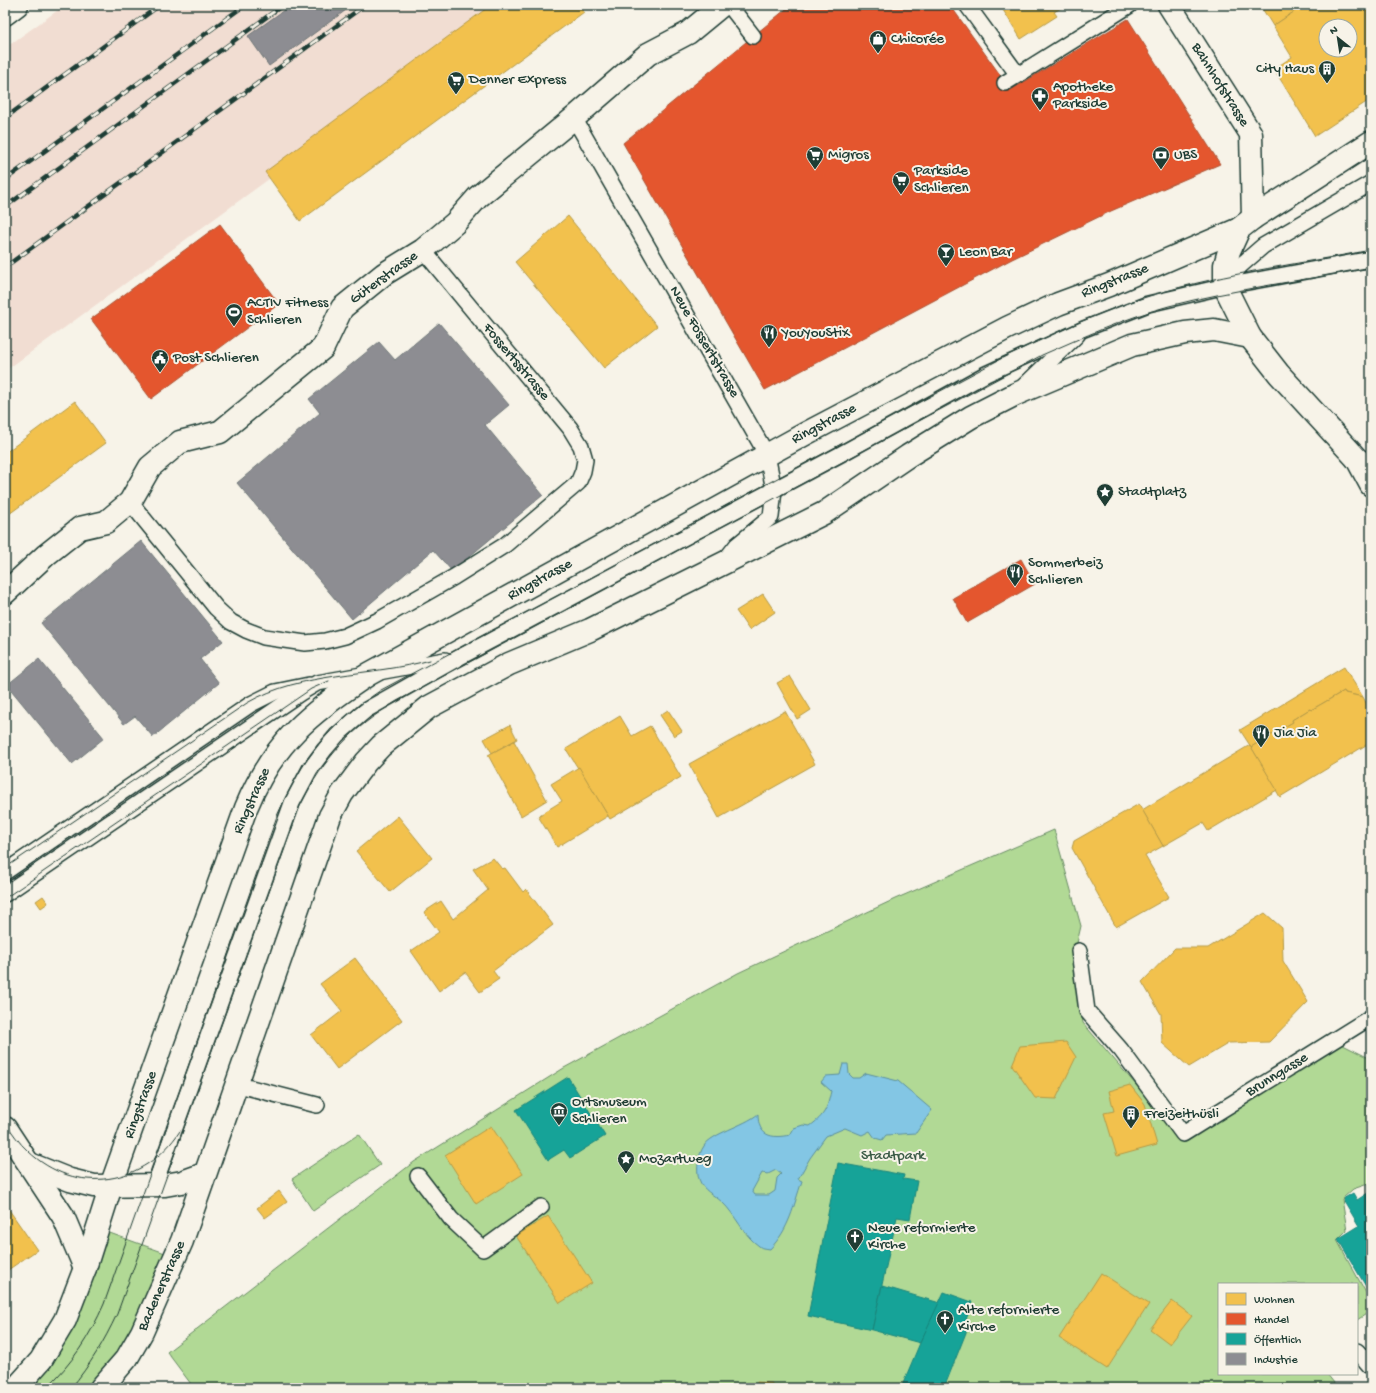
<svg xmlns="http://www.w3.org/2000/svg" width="1376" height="1393" font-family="'Gochi Hand',sans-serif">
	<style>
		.built { fill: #f1ddd2 }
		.green { fill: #b1d995; stroke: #688b64 }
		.water { fill: #83c6e4; stroke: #5b8f9e; fill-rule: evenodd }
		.homes { fill: #f2c14e; stroke: #b39946; fill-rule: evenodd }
		.shops { fill: #e4572e; stroke: #a94f30 }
		.public { fill: #17a398; stroke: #19847a }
		.industry { fill: #8d8d92; stroke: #6c7576 }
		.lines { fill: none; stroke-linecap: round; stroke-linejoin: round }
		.service-casing { stroke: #1f3d34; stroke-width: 18 }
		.minor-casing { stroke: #1f3d34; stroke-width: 25 }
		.tertiary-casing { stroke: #1f3d34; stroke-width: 25 }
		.secondary-casing { stroke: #1f3d34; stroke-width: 25 }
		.service { stroke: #f7f3e8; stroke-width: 15 }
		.minor { stroke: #f7f3e8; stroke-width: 22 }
		.tertiary { stroke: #f7f3e8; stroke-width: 22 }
		.secondary { stroke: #f7f3e8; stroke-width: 22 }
		.tram { stroke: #1f3d34; stroke-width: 1 }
		.rail-casing { stroke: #1f3d34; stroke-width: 4.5 }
		.rail { stroke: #f7f3e8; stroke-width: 3; stroke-dasharray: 9; stroke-linecap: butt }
		.labels { text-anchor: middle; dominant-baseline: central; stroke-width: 4; stroke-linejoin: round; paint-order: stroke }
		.poi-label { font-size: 15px; fill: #1f3d34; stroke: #f7f3e8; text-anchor: start }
		.street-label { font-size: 15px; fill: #1f3d34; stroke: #f7f3e8 }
		.park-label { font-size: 15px; fill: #3c5c47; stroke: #f7f3e8 }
	</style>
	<rect width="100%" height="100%" fill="#f7f3e8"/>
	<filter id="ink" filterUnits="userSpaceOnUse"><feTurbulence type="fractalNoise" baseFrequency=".025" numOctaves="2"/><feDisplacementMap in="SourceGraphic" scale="8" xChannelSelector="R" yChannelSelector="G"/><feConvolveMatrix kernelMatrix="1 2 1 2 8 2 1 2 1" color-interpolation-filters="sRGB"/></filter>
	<g filter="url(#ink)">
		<!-- built -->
		<path class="built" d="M 65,5 L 508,5 L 5,371 L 5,48 Z"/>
		<!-- green -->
		<g class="green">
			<path d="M 1054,830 L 1081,926 L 1073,960 L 1083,1023 L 1183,1140 L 1337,1042 L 1371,1059 L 1371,1183 L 1353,1189 L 1342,1199 L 1347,1230 L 1337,1240 L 1371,1302 L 1371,1311 L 1357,1320 L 1357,1284 L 1219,1284 L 1219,1374 L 1327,1374 L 1338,1388 L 194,1388 L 167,1352 L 414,1162 L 564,1068 L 738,973 L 895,899 Z"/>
			<path d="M 359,1134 L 380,1165 L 313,1211 L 292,1179 Z"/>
			<path d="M 107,1232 L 165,1253 C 147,1302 125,1351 87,1388 L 31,1388 C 74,1342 87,1290 107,1232 Z"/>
		</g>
		<!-- water -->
		<path class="water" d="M 843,1064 L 848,1064 L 849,1074 L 853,1078 L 859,1078 L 866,1073 L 898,1081 L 932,1110 L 916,1133 L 886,1135 L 882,1140 L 875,1138 L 870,1131 L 862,1135 L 845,1128 L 826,1136 L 810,1158 L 798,1179 L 802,1181 C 793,1207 790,1228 770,1249 C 766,1248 762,1249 759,1246 C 743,1235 736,1215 722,1202 C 713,1194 703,1191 699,1179 C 696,1169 698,1155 704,1146 C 712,1133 744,1126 758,1114 C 758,1136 771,1139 790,1135 L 794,1128 L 803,1125 L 810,1126 C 825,1115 827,1109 831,1091 L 821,1082 L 826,1076 L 840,1075 ZM 776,1170 L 781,1174 L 777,1178 L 775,1191 L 769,1195 L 755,1195 L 752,1191 L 762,1173 L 768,1174 Z"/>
		<!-- homes -->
		<g class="homes">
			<path d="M 491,5 L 579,5 L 584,12 L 300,221 L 265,172 Z"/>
			<path d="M 1000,5 L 1066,5 L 1054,12 L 1057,16 L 1021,39 Z"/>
			<path d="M 1260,5 L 1304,5 L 1273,26 Z"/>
			<path d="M 1304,5 L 1359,5 L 1362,10 L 1371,6 L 1371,99 L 1315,136 L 1274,69 L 1292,57 L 1273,26 ZM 1326,26 L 1350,26 L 1350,50 L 1326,50 Z"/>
			<path d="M 568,216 L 657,326 L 604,368 L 515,262 Z"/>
			<path d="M 75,401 L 106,443 L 5,517 L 5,453 Z"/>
			<path d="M 763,594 L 775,612 L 749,630 L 736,611 Z"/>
			<path d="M 1344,667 L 1363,697 L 1345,693 L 1344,691 L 1311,710 L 1310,709 L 1292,720 L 1293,722 L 1251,747 L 1240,730 Z"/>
			<path d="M 790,676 L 811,710 L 797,719 L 777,683 Z"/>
			<path d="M 1344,691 L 1345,693 L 1363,697 L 1371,712 L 1371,742 L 1280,797 L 1251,747 L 1293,722 L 1292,720 L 1310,709 L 1311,710 Z"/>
			<path d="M 668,710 L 682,731 L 674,736 L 660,715 Z"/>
			<path d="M 785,711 L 815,764 L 719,818 L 689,764 Z"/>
			<path d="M 620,716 L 632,736 L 650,726 L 681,777 L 610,819 L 566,749 Z"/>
			<path d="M 510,725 L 517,739 L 492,753 L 484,739 Z"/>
			<path d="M 514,741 L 547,800 L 521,816 L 488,755 Z"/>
			<path d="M 1250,745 L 1277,790 L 1208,831 L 1203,823 L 1163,846 L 1142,810 Z"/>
			<path d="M 579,767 L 608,816 L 557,847 L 538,816 L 562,801 L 551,784 Z"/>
			<path d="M 1139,804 L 1163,846 L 1145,856 L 1169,897 L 1116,927 L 1072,848 L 1074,841 Z"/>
			<path d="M 398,816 L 432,858 L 390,892 L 356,851 Z"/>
			<path d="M 493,858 L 502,869 L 505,868 L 523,892 L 526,889 L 553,925 L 493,971 L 499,979 L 480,992 L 465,972 L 439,991 L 411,951 L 439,932 L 424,912 L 441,901 L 453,919 L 488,890 L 473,869 Z"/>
			<path d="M 43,896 L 48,903 L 41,908 L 36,901 Z"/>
			<path d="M 1265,913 L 1282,928 L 1283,961 L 1308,1002 L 1269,1042 L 1229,1043 L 1189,1067 L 1162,1043 L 1161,1014 L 1142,982 L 1175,948 L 1208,948 Z"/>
			<path d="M 355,958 L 402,1020 L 337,1069 L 311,1035 L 342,1011 L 320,984 Z"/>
			<path d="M 1066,1042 L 1076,1057 L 1056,1099 L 1035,1098 L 1012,1065 L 1020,1046 Z"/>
			<path d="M 1130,1085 L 1145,1104 L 1157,1145 L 1117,1156 L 1104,1113 L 1114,1111 L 1109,1091 Z"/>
			<path d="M 491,1126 L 523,1174 L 476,1204 L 445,1155 Z"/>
			<path d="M 279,1191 L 287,1202 L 265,1218 L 257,1208 Z"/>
			<path d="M 5,1204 L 37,1250 L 5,1272 Z"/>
			<path d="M 548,1216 L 592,1283 L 560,1303 L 516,1236 Z"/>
			<path d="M 1101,1273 L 1149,1304 L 1107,1369 L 1059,1338 Z"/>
			<path d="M 1172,1301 L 1192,1316 L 1170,1344 L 1150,1329 Z"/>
			<path d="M 757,1382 L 772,1383 L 772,1388 L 757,1388 Z"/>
		</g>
		<!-- shops -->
		<g class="shops">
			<path d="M 791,5 L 950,5 L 1011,90 L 1128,19 L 1220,164 L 1111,211 L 1012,259 L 765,390 L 623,143 Z"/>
			<path d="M 220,224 L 279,304 L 151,399 L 91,319 Z"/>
			<path d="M 1021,559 L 1035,584 L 967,623 L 953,598 Z"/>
		</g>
		<!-- public -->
		<g class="public">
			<path d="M 568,1077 L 605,1136 L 570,1158 L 564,1150 L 548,1160 L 516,1110 Z"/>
			<path d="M 838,1163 L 904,1175 L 903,1179 L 917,1181 L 910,1219 L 897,1217 L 872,1330 L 808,1316 Z"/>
			<path d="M 1371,1191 L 1371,1295 L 1338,1239 L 1359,1226 L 1343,1199 L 1353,1193 L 1357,1200 Z"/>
			<path d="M 882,1286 L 940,1303 L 920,1343 L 872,1330 Z"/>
			<path d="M 944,1292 L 972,1302 L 965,1323 L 969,1325 L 944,1388 L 907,1388 L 902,1386 L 920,1343 Z"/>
		</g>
		<!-- industry -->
		<g class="industry">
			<path d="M 291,5 L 353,5 L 269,66 L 248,36 Z"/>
			<path d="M 439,323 L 509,405 L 485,425 L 543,495 L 452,571 L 433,550 L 352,619 L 237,483 L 320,413 L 309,399 L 379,342 L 395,360 Z"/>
			<path d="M 141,541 L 223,641 L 200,659 L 219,683 L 153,737 L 135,716 L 124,724 L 41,623 Z"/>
			<path d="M 39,659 L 104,738 L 72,764 L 7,685 Z"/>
		</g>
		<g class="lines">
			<!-- service casing -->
			<g class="service-casing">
				<g id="service">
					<path d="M 729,5 L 753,36"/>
					<path d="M 967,5 L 1018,75"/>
					<path d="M 1005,83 L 1130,5"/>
					<path d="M 574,118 L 767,455 L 774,490 L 771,517 L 737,545 L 726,559"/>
					<path d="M 1226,286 L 1240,266 L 1263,246 L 1371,183"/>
					<path d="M 1024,386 L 1077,335"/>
					<path d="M 130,502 L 216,608 L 231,622 L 246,630 L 264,637 L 305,643 L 325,641 L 345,636 L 377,621 L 454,577 L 505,545 L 578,483 L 583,471 L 585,460 L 581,446 L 570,428 L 423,250"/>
					<path d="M 5,872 L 251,704 L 275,692 L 309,685"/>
					<path d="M 5,894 L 300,693 L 317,683 L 445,660"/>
					<path d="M 1079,951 L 1087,1011 L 1121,1050 L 1183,1134 L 1371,1017"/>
					<path d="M 235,1084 L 317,1105"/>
					<path d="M 418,1176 L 451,1219 L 483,1249 L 541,1207"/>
					<path d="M 154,1186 L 292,803 L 310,769 L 325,749 L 337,735 L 366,710 L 460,657 L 839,455 L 986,374 L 1084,329 L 1148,304 L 1226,286 L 1371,259"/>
					<path d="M 1357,1351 L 1371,1367"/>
				</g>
			</g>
			<!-- minor casing -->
			<g class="minor-casing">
				<g id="minor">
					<path d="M 1169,5 L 1251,134 L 1253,218"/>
					<path d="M 5,14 L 17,5"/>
					<path d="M 5,593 L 46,555 L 80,528 L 106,522 L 130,502 L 150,467 L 180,442 L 220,432 L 323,348 L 342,308 L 384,274 L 423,250 L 455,223 L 478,197 L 574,118 L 648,54 L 688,33 L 722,5"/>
					<path d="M 5,1128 L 63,1216 L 85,1268"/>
					<path d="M 30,1164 L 70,1180 L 94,1186 L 165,1185 L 182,1182 L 204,1174"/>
				</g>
			</g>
			<!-- tertiary casing -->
			<g class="tertiary-casing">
				<path id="tertiary" d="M 1357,459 L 1371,485"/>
			</g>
			<!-- secondary casing -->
			<g class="secondary-casing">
				<g id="secondary">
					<path d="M 1371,142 L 1253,218 L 1239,229 L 1229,251 L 1225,265 L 1225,278 L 1228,293 L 1250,337 L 1279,374 L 1357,459 L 1371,468"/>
					<path d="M 16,1388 L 41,1360 L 65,1320 L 85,1268 L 111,1186 L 246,808 C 273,742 311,712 369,674 L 805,434 L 1007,328 L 1058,304 L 1109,285 L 1239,229"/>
					<path d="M 101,1388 L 127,1358 L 142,1332 L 182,1241 L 330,816 L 342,794 L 366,762 L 381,746 L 429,707 L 509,664 L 590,630 L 824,513 L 908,456 L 971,417 L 1016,394 L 1132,345 L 1185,333 L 1214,330 L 1250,337"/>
				</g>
			</g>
			<!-- service -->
			<use href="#service" class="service"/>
			<!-- minor -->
			<use href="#minor" class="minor"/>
			<!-- tertiary -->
			<use href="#tertiary" class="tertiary"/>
			<!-- secondary -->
			<use href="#secondary" class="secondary"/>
			<!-- tram -->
			<g class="tram">
				<path d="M 5,868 L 247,703 C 302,671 370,677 430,660"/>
				<path d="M 5,898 L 311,689 L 329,681"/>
				<path d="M 5,1122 C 12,1132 19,1143 28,1151 C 76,1197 145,1185 180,1131"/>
				<path d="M 46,1388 C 72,1364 90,1336 104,1304 L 277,816 C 303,757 328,726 381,690 L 1006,356 C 1049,336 1092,315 1137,300 C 1212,275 1293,265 1371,250"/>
				<path d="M 71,1388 C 90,1365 104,1342 117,1314 L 300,806 C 324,757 351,729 397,701 L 1042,355 C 1083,337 1125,318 1169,306 C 1235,289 1304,280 1371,268"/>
			</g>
			<!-- rail casing -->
			<g class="rail-casing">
				<g id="rail">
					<path d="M 5,118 L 160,5"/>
					<path d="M 5,180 L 245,5"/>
					<path d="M 5,207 L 283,5"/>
					<path d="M 5,267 L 365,5"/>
				</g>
			</g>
			<!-- rail -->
			<use href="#rail" class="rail"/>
		</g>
	</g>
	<!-- icons -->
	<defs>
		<g id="shop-pin" transform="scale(0.9)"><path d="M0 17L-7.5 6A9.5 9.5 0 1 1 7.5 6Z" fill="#1f3d34" stroke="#f7f3e8"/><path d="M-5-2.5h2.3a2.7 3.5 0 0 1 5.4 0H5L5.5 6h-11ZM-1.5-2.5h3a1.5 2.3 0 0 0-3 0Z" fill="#fff"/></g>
		<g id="building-pin" transform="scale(0.9)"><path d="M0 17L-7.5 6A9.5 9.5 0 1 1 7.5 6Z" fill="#1f3d34" stroke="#f7f3e8"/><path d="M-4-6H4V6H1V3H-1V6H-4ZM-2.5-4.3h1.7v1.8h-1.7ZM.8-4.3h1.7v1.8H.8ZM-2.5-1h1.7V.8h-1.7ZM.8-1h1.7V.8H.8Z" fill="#fff"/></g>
		<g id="supermarket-pin" transform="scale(0.9)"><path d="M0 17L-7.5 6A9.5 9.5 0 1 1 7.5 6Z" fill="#1f3d34" stroke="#f7f3e8"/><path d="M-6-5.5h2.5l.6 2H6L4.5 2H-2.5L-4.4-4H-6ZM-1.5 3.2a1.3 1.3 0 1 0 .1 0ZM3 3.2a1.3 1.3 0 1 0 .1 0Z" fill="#fff"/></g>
		<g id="pharmacy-pin" transform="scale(0.9)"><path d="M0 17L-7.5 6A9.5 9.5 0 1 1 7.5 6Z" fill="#1f3d34" stroke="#f7f3e8"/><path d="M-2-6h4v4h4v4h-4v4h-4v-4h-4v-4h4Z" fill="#fff"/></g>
		<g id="bank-pin" transform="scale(0.9)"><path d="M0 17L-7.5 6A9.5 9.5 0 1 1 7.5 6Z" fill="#1f3d34" stroke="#f7f3e8"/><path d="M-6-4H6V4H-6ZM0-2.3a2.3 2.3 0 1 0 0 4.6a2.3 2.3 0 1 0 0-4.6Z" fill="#fff"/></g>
		<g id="bar-pin" transform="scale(0.9)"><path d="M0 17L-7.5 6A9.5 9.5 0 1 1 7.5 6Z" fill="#1f3d34" stroke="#f7f3e8"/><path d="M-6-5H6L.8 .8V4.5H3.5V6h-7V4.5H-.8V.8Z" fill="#fff"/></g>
		<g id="stadium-pin" transform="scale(0.9)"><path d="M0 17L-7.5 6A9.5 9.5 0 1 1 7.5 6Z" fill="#1f3d34" stroke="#f7f3e8"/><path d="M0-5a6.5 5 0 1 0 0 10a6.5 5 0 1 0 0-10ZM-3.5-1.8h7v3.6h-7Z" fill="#fff"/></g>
		<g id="restaurant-pin" transform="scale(0.9)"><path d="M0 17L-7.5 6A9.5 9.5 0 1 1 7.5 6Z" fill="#1f3d34" stroke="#f7f3e8"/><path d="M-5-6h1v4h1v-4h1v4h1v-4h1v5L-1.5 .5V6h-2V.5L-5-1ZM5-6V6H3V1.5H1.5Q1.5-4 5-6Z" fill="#fff"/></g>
		<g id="civic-pin" transform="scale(0.9)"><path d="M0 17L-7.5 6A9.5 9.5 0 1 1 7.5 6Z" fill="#1f3d34" stroke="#f7f3e8"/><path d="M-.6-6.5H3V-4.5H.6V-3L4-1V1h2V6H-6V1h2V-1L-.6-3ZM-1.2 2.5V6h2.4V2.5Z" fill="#fff"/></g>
		<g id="sight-pin" transform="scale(0.9)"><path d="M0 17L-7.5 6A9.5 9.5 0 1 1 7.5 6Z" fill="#1f3d34" stroke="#f7f3e8"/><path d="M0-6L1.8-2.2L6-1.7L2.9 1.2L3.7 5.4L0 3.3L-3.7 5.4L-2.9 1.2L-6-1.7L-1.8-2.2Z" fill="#fff"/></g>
		<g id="museum-pin" transform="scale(0.9)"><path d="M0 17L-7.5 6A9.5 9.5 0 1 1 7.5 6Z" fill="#1f3d34" stroke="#f7f3e8"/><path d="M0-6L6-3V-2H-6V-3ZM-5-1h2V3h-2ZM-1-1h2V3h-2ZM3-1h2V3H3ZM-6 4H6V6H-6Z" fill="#fff"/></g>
		<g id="church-pin" transform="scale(0.9)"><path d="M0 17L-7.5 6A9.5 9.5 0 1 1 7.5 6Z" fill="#1f3d34" stroke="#f7f3e8"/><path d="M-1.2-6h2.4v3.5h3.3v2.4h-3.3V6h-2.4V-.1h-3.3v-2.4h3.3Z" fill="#fff"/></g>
	</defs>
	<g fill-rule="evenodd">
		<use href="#shop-pin" x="878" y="39"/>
		<use href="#building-pin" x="1327" y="69"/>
		<use href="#supermarket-pin" x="456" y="80"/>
		<use href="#pharmacy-pin" x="1040" y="96"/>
		<use href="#supermarket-pin" x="815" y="155"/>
		<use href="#bank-pin" x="1161" y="155"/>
		<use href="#supermarket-pin" x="901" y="180"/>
		<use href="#bar-pin" x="946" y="252"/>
		<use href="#stadium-pin" x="234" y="312"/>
		<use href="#restaurant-pin" x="769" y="333"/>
		<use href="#civic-pin" x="160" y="358"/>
		<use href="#sight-pin" x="1105" y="492"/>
		<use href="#restaurant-pin" x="1015" y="572"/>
		<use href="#restaurant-pin" x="1261" y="733"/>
		<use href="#museum-pin" x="559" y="1111"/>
		<use href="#building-pin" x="1131" y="1114"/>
		<use href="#sight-pin" x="626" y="1159"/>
		<use href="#church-pin" x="855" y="1237"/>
		<use href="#church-pin" x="945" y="1319"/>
	</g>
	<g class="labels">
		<!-- poi labels -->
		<g class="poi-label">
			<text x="891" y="39">Chicorée</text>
			<text x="1314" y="69" text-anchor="end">City Haus</text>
			<text x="469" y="80">Denner Express</text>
			<text x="1053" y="87">Apotheke<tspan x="1053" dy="17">Parkside</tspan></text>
			<text x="828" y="155">Migros</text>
			<text x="1174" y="155">UBS</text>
			<text x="914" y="171">Parkside<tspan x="914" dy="17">Schlieren</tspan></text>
			<text x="959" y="252">Leon Bar</text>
			<text x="247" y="303">ACTIV Fitness<tspan x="247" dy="17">Schlieren</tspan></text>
			<text x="782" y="333">YouYouStiX</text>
			<text x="173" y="358">Post Schlieren</text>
			<text x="1118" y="492">Stadtplatz</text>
			<text x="1028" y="563">Sommerbeiz<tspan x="1028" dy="17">Schlieren</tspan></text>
			<text x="1274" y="733">Jia Jia</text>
			<text x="572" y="1102">Ortsmuseum<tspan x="572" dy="17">Schlieren</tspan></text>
			<text x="1144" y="1114">Freizeithüsli</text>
			<text x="639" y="1159">Mozartweg</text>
			<text x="868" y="1228">Neue reformierte<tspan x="868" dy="17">Kirche</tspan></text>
			<text x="958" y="1310">Alte reformierte<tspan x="958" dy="17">Kirche</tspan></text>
		</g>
		<!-- street labels -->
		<g class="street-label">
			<text transform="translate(1220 85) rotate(58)">Bahnhofstrasse</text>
			<text transform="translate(384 278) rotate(-36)">Güterstrasse</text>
			<text transform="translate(1115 281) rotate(-22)">Ringstrasse</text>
			<text transform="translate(704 342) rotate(60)">Neue Fossertstrasse</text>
			<text transform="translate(516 362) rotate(50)">Fossertsstrasse</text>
			<text transform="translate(824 424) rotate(-28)">Ringstrasse</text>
			<text transform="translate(540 580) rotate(-29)">Ringstrasse</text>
			<text transform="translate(252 801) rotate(-66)">Ringstrasse</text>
			<text transform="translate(1277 1075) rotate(-32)">Brunngasse</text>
			<text transform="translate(141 1105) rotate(-70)">Ringstrasse</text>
			<text transform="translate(162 1286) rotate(-66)">Badenerstrasse</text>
		</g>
		<!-- park labels -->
		<g class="park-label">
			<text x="893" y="1156">Stadtpark</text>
		</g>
	</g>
	<!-- margin -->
	<rect width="1376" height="1393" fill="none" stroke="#f7f3e8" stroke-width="20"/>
	<rect x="10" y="10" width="1356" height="1373" fill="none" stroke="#1f3d34" stroke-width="1.5" filter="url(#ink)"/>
	<!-- legend -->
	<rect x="1218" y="1283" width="140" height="92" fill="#f7f3e8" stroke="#a1aaa0"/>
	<rect x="1226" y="1293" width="20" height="12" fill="#f2c14e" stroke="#a1aaa0"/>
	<text x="1254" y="1303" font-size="12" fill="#1f3d34">Wohnen</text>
	<rect x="1226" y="1313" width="20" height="12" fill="#e4572e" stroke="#a1aaa0"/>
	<text x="1254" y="1323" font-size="12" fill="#1f3d34">Handel</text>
	<rect x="1226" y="1333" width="20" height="12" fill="#17a398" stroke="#a1aaa0"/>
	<text x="1254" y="1343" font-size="12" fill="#1f3d34">Öffentlich</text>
	<rect x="1226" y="1353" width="20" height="12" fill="#8d8d92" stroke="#a1aaa0"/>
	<text x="1254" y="1363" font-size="12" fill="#1f3d34">Industrie</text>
	<!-- north arrow -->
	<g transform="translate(1338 38) rotate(330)"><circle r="19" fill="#f7f3e8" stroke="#a1aaa0"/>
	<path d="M0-3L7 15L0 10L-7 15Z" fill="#1f3d34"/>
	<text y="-6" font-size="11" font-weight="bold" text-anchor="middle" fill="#1f3d34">N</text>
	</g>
</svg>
